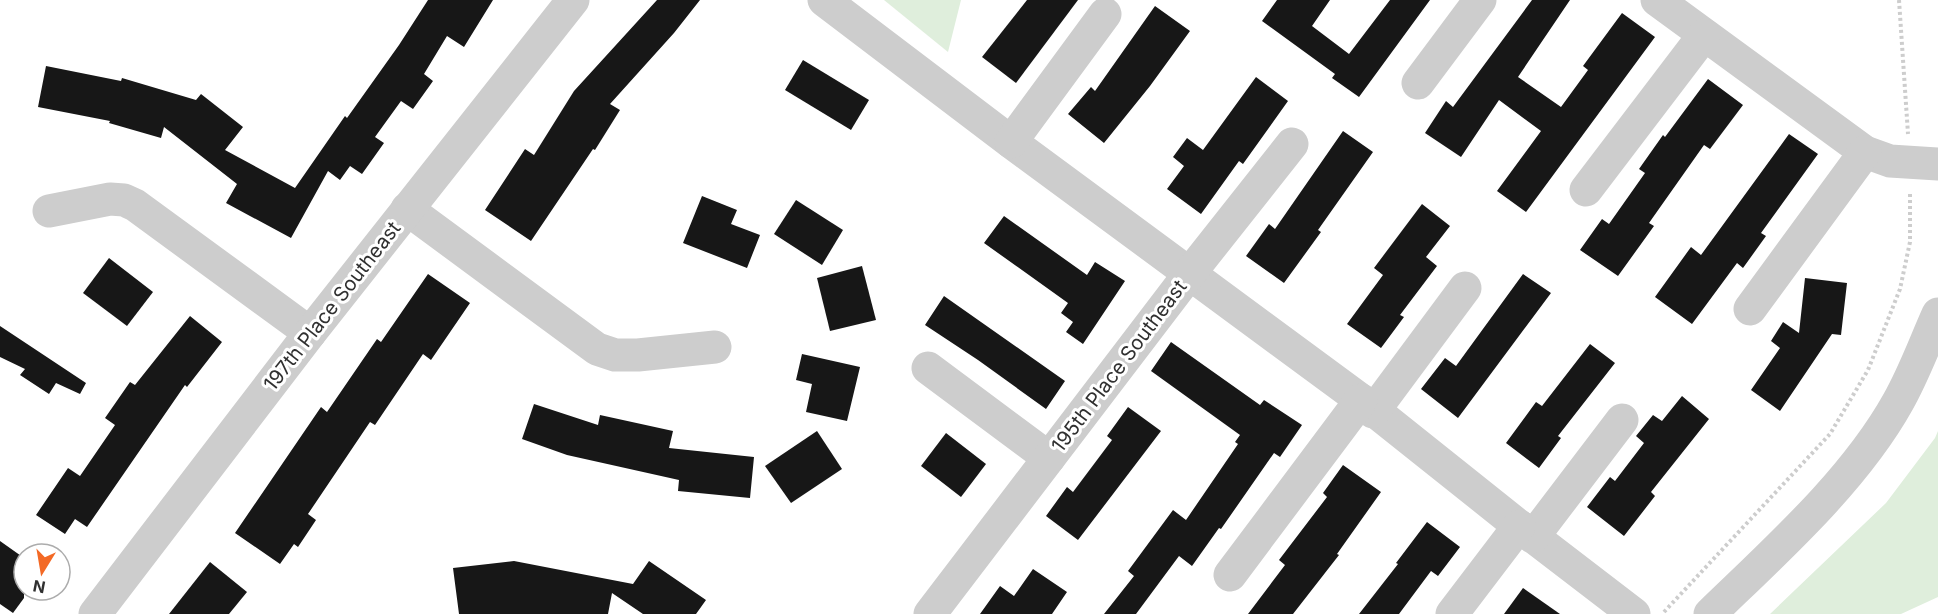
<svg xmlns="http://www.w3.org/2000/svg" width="1938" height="614" font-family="Inter,sans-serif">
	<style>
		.green { fill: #dfeedc }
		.building { fill: #171717 }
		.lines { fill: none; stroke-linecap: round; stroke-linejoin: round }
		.path { stroke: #cdcdcd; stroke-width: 4; stroke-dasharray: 3 3; stroke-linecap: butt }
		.street { stroke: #cdcdcd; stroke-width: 33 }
		.labels { text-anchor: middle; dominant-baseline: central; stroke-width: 6; stroke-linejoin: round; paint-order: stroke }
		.street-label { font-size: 20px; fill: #303030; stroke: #fff }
	</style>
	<rect width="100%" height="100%" fill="#fff"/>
	<!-- green -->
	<g class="green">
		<path d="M 884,0 L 961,0 L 948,52 Z"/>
		<path d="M 1938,431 L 1938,597 L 1901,614 L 1770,614 L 1886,503 L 1935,438 Z"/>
	</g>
	<!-- building -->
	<g class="building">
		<path d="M 428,0 L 493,0 L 464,47 L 447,36 L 424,74 L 433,81 L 413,109 L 401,101 L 375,137 L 384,143 L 362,174 L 350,166 L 340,180 L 328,171 L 291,238 L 226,203 L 237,184 L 164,127 L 161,138 L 109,123 L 110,121 L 38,107 L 46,66 L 121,81 L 122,78 L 196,100 L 201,94 L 243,127 L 225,150 L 295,188 L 345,116 L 347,118 L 399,45 Z"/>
		<path d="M 657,0 L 700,0 L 674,33 L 610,104 L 620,110 L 595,150 L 593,149 L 531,241 L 485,210 L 525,149 L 534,155 L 574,91 Z"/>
		<path d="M 1027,0 L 1078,0 L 1016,83 L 982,57 Z"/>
		<path d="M 1277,0 L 1330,0 L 1312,26 L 1349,54 L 1390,0 L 1430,0 L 1359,97 L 1332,78 L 1335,74 L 1262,21 Z"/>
		<path d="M 1532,0 L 1570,0 L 1518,77 L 1561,107 L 1588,70 L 1583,66 L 1622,13 L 1655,37 L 1526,212 L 1497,191 L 1541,131 L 1499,100 L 1461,157 L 1425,133 L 1446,101 L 1453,107 Z"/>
		<path d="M 1155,6 L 1190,31 L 1150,86 L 1104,143 L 1068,114 L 1091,87 L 1095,91 Z"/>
		<path d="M 803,60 L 869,100 L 851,130 L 785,90 Z"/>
		<path d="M 1256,77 L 1288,101 L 1243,164 L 1239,161 L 1201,214 L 1167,189 L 1184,166 L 1173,157 L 1187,138 L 1203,150 Z"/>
		<path d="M 1708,79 L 1743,105 L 1710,149 L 1704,145 L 1649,223 L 1654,226 L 1618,276 L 1580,250 L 1602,219 L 1609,224 L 1645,173 L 1639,169 L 1663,135 L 1665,137 Z"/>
		<path d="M 1343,131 L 1373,152 L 1318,230 L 1321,232 L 1284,283 L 1246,256 L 1269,224 L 1275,229 Z"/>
		<path d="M 1789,134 L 1818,154 L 1761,233 L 1766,236 L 1743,268 L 1737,263 L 1692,324 L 1655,297 L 1691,247 L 1701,255 Z"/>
		<path d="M 702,196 L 737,210 L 731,224 L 760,235 L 747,268 L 683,243 Z"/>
		<path d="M 796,200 L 843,230 L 822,265 L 774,234 Z"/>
		<path d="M 1422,204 L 1450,226 L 1426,257 L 1437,266 L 1400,315 L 1404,317 L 1381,348 L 1347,324 L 1383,275 L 1374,268 Z"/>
		<path d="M 1004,216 L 1087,275 L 1095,262 L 1125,281 L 1083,344 L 1066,332 L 1073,322 L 1061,313 L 1068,303 L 984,243 Z"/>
		<path d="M 109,258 L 153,292 L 127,326 L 83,293 Z"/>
		<path d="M 862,266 L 876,320 L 830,331 L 817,278 Z"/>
		<path d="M 428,274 L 470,303 L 431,360 L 423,354 L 375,425 L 370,422 L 308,514 L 316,520 L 298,547 L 294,544 L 280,564 L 235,533 L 321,407 L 327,412 L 377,339 L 381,342 Z"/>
		<path d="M 1523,274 L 1551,293 L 1458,418 L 1421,389 L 1445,358 L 1456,366 Z"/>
		<path d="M 1805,278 L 1847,283 L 1841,335 L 1832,334 L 1780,411 L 1751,390 L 1780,348 L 1771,341 L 1783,322 L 1799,333 Z"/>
		<path d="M 944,296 L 1065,381 L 1046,409 L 978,360 L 925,325 Z"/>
		<path d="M 190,316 L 222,342 L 187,387 L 185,385 L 87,527 L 75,519 L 65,534 L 36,515 L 68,468 L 80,476 L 115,425 L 105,418 L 130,382 L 135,385 Z"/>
		<path d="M 0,326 L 86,383 L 80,394 L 56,383 L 49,394 L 20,375 L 25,369 L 0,357 Z"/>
		<path d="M 1171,342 L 1260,405 L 1264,400 L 1302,425 L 1280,457 L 1274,453 L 1221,529 L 1219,528 L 1192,566 L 1179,556 L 1136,614 L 1104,614 L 1134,576 L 1128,571 L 1173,510 L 1186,520 L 1238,444 L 1235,442 L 1240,435 L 1151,371 Z"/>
		<path d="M 1590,344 L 1615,363 L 1558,436 L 1561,438 L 1539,468 L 1506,443 L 1536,402 L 1542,406 Z"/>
		<path d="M 802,354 L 860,367 L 847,421 L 806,412 L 812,384 L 796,380 Z"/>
		<path d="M 1682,396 L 1709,419 L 1651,492 L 1655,496 L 1624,536 L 1587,507 L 1610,477 L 1615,481 L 1644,443 L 1636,436 L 1653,415 L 1662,421 Z"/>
		<path d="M 534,404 L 598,425 L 600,415 L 673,431 L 669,448 L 754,457 L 750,498 L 678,491 L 679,480 L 567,455 L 522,439 Z"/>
		<path d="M 1128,407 L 1161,431 L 1078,540 L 1046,516 L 1067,487 L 1073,492 L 1112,440 L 1107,436 Z"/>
		<path d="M 817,431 L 842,469 L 791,503 L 765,466 Z"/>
		<path d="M 946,433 L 986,464 L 961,497 L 921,466 Z"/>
		<path d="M 1343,465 L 1381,492 L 1337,554 L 1339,555 L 1293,614 L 1248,614 L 1285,565 L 1279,560 L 1327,497 L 1323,493 Z"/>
		<path d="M 1427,522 L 1460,547 L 1438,576 L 1431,571 L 1399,614 L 1359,614 L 1398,564 L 1396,563 Z"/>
		<path d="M 0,541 L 24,558 L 24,598 L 13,613 L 0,604 Z"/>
		<path d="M 514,561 L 633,584 L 649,561 L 706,600 L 696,614 L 643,614 L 612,593 L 608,614 L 459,614 L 453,568 Z"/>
		<path d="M 210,562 L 247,592 L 229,614 L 169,614 Z"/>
		<path d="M 1033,569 L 1067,592 L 1052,614 L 980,614 L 1000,586 L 1014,596 Z"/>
		<path d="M 1523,588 L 1560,614 L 1504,614 Z"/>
	</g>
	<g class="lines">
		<!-- path -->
		<g class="path">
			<path d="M 1899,0 L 1908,134"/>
			<path d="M 1664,612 L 1830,434 L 1868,370 L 1900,289 L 1910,242 L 1910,192"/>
		</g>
		<!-- street -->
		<g class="street">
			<path d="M 824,0 L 1011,142 L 1361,400 L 1519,526 L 1634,614"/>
			<path d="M 1657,0 L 1865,152 L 1890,161 L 1938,164"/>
			<path d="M 1418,83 L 1480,0"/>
			<path d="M 1011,142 L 1105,14"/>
			<path d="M 1586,190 L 1704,35"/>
			<path d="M 407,209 L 597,349 L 615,355 L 638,355 L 715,347"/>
			<path d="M 49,211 L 110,199 L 124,200 L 135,205 L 310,333"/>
			<path d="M 1750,309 L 1865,152"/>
			<path d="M 928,368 L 1049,458"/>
			<path d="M 1373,412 L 1465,288"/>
			<path d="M 1533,537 L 1622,420"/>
			<path d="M 1230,575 L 1361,400"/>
			<path d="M 95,614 L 310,333 L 573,0"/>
			<path d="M 930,614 L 1190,273 L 1292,144"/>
			<path d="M 1452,614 L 1519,526"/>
			<path d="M 1710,614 C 1775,551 1854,481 1898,402 C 1914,374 1925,343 1938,314"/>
		</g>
	</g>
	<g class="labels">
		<!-- street labels -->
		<g class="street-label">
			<text transform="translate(332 306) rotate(-52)">197th Place Southeast</text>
			<text transform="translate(1119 366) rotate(-53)">195th Place Southeast</text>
		</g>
	</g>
	<!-- north arrow -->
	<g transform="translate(42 572) rotate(191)"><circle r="28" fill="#ffffff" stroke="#acacac" stroke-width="1.5"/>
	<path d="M0-4.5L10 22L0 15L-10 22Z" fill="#f36925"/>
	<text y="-9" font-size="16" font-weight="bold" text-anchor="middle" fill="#303030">N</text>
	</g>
</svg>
